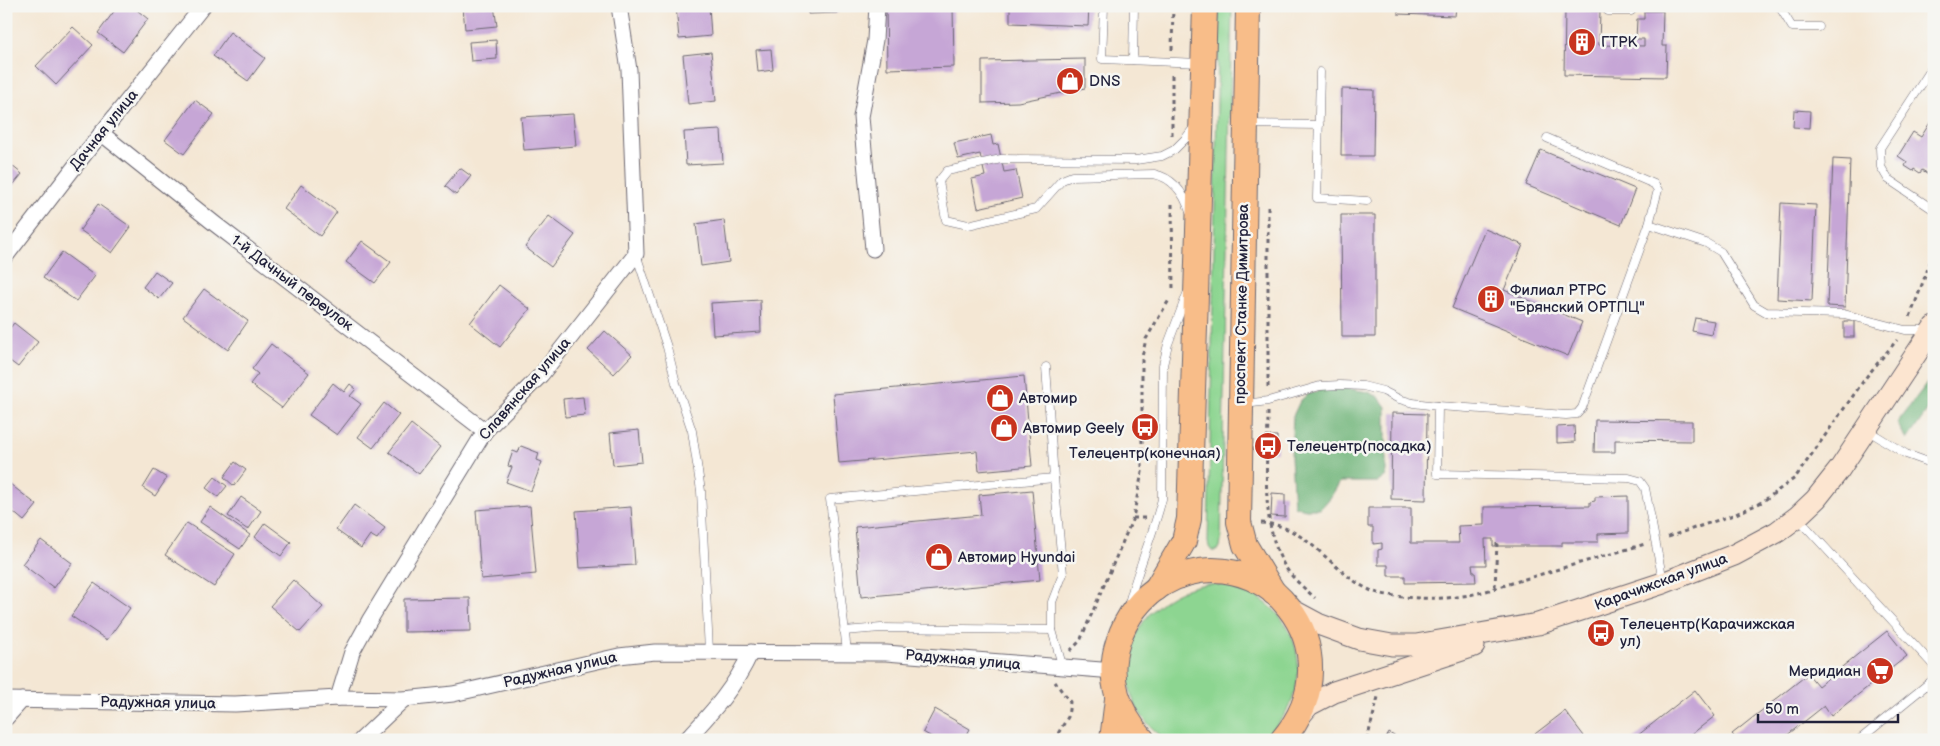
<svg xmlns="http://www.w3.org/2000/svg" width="1940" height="746" font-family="'Balsamiq Sans',sans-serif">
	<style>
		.green { fill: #8dd591; stroke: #587c66 }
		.forest { fill: #72b67b; stroke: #4a6c5b }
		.building { fill: #c6a6d6 }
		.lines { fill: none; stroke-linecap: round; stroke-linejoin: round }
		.service-casing { stroke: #6c6771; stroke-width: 9 }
		.minor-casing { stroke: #6c6771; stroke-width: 17 }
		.secondary-casing { stroke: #6c6771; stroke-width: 23 }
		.primary-casing { stroke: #6c6771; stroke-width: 26 }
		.path { stroke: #6c6771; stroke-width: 3; stroke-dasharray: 4 4; stroke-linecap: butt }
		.service { stroke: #fff; stroke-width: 8 }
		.minor { stroke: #fff; stroke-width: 15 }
		.secondary { stroke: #fce5d0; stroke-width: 21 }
		.primary { stroke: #f8bd89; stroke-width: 24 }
		.labels { text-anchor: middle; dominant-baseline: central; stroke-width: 5; stroke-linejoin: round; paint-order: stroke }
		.poi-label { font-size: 15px; fill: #22223b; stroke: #f6f6f2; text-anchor: start }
		.street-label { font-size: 15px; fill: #22223b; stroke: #f6f6f2 }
	</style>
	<rect width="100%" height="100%" fill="#f6f6f2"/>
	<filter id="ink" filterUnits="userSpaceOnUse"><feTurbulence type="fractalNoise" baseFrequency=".02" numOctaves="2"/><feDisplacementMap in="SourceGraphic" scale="10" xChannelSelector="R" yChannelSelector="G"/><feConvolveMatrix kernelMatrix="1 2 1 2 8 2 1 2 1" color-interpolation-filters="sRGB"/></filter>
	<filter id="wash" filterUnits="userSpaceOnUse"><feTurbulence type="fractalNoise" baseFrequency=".0096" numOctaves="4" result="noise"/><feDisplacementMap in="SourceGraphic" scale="20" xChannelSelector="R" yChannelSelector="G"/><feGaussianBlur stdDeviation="1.12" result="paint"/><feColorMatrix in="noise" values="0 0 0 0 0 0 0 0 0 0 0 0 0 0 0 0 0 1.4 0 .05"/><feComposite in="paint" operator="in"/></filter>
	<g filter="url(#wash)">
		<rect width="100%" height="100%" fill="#f4e7d4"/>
		<!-- green -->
		<g class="green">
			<path d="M 1219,6 L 1232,6 L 1221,541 L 1220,548 L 1216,551 L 1212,551 L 1209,547 L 1208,541 Z"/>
			<path d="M 1207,584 C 1296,584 1331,685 1261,740 L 1167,740 C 1097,694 1127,595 1207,584 Z"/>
		</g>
		<!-- forest -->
		<g class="forest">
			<path d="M 1934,374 L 1934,401 L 1907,440 L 1897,423 Z"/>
			<path d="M 1345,388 L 1368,392 L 1379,397 L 1386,407 L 1386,476 L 1378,482 L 1340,482 L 1330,498 L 1320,509 L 1306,509 L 1294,506 L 1291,456 L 1293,416 L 1300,401 L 1308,394 L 1325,389 Z"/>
		</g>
		<g id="blocks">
			<!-- building -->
			<g class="building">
				<path d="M 118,6 L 132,6 L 148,19 L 123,52 L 98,33 Z"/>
				<path d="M 481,6 L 494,6 L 497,26 L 465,29 L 463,8 Z"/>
				<path d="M 676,6 L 709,6 L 711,36 L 679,39 Z"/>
				<path d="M 808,6 L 838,6 L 838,13 L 808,14 Z"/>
				<path d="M 886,6 L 953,6 L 954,67 L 887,69 Z"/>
				<path d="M 1010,6 L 1089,6 L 1088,26 L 1010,23 Z"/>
				<path d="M 1398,6 L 1456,6 L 1455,16 L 1398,14 Z"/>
				<path d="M 1565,10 L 1600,11 L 1599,45 L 1644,46 L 1644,39 L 1636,39 L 1637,19 L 1644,19 L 1644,11 L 1663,11 L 1662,46 L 1667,46 L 1666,77 L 1564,75 Z"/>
				<path d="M 73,27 L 93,45 L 56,85 L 36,66 Z"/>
				<path d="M 230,32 L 265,58 L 248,81 L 213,56 Z"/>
				<path d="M 496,40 L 497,59 L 471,61 L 469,42 Z"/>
				<path d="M 771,49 L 773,70 L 758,72 L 756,50 Z"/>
				<path d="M 711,52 L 716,101 L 688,104 L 683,55 Z"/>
				<path d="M 1085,59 L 1085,88 L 1018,102 L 982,103 L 982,61 Z"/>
				<path d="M 1342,89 L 1374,90 L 1373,156 L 1341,156 Z"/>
				<path d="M 195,100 L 214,114 L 184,154 L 165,140 Z"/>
				<path d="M 1794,110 L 1810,111 L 1809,128 L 1793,127 Z"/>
				<path d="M 573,114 L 576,146 L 524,150 L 521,117 Z"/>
				<path d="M 1931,121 L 1934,123 L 1934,169 L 1930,175 L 1922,170 L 1920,173 L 1914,169 L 1913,171 L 1905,166 L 1907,162 L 1898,156 L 1913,132 L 1921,137 Z"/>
				<path d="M 721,130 L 723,163 L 686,165 L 684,132 Z"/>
				<path d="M 991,135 L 993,145 L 998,144 L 1004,172 L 1016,170 L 1022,198 L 978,208 L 972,179 L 985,176 L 980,154 L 958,159 L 954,143 Z"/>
				<path d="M 1541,150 L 1635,189 L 1621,225 L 1526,185 Z"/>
				<path d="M 1833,159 L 1850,160 L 1845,307 L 1827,306 Z"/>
				<path d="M 6,161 L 22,174 L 6,194 Z"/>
				<path d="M 460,168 L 471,176 L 456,195 L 445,186 Z"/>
				<path d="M 301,185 L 337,212 L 320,236 L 284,209 Z"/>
				<path d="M 1781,203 L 1816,205 L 1812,301 L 1777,299 Z"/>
				<path d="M 98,204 L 131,227 L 112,253 L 80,230 Z"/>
				<path d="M 1341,215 L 1375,215 L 1375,337 L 1342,337 Z"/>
				<path d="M 549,216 L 575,235 L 551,267 L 525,247 Z"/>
				<path d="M 724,220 L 729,262 L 701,266 L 696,224 Z"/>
				<path d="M 1485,229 L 1523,245 L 1504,290 L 1582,322 L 1568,356 L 1452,308 Z"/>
				<path d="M 362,241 L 391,262 L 375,283 L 346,262 Z"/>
				<path d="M 62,252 L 95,276 L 76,301 L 43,278 Z"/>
				<path d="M 155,271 L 172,283 L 159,299 L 143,287 Z"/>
				<path d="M 499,285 L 530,309 L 500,347 L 470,323 Z"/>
				<path d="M 204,289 L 248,321 L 228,350 L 183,317 Z"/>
				<path d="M 760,300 L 761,332 L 713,335 L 711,303 Z"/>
				<path d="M 1695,318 L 1714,321 L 1711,335 L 1692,331 Z"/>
				<rect x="1844" y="321" width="10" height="16"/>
				<path d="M 14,323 L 38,342 L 18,367 L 6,358 L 6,333 Z"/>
				<path d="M 605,331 L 632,355 L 614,374 L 588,350 Z"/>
				<path d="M 271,344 L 309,373 L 282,408 L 250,384 L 258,374 L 252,369 Z"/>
				<path d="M 1024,376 L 1032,466 L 979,471 L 977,451 L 839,463 L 833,394 Z"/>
				<path d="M 333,383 L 344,392 L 350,384 L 356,389 L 350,396 L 361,404 L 337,435 L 309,415 Z"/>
				<path d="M 583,397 L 585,415 L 565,417 L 563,399 Z"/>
				<path d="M 384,403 L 399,415 L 373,448 L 358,437 Z"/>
				<path d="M 1392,413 L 1427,414 L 1426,500 L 1391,499 Z"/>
				<path d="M 1595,420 L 1692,421 L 1692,441 L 1615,440 L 1615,452 L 1594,452 Z"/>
				<path d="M 411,424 L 440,447 L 419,474 L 389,452 Z"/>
				<path d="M 1574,426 L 1575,442 L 1557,443 L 1557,427 Z"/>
				<path d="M 639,430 L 642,462 L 613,465 L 610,433 Z"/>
				<path d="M 1270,436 L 1277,436 L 1277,452 L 1271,452 Z"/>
				<path d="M 521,446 L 539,453 L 537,460 L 542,462 L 531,491 L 506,482 L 512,467 L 508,466 L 513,451 L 518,453 Z"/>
				<path d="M 235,462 L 246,470 L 234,486 L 224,477 Z"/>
				<path d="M 154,470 L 167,478 L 155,496 L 143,488 Z"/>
				<path d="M 215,477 L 227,486 L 218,497 L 206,488 Z"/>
				<path d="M 10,484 L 37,505 L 24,521 L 6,506 L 6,489 Z"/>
				<path d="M 1032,490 L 1040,580 L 861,597 L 855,527 L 981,515 L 979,495 Z"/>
				<path d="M 1272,493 L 1285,494 L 1285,517 L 1271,516 Z"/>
				<path d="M 1628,496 L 1628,533 L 1598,534 L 1598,542 L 1562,542 L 1562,546 L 1493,546 L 1493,539 L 1485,539 L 1486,565 L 1472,565 L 1473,572 L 1475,572 L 1476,582 L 1405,583 L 1405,576 L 1388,576 L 1388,565 L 1378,565 L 1378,550 L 1382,549 L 1382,543 L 1373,544 L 1373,527 L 1368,527 L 1368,508 L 1411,508 L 1411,543 L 1459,543 L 1458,526 L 1484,525 L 1484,507 L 1590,506 L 1590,502 L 1595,501 L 1595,497 Z"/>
				<path d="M 241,497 L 261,511 L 248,530 L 228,516 Z"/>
				<path d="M 354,505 L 385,528 L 377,539 L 370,535 L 361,548 L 336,530 Z"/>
				<path d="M 530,506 L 536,574 L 481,579 L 476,510 Z"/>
				<path d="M 210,507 L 250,535 L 240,549 L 200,522 Z"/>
				<path d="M 631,507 L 635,565 L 580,568 L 576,511 Z"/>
				<path d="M 187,523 L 235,554 L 214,587 L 165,555 Z"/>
				<path d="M 265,523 L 291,542 L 281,556 L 255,537 Z"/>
				<path d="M 41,540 L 72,563 L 54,588 L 22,564 Z"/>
				<path d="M 293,580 L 323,607 L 300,632 L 270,606 Z"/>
				<path d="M 94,583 L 130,608 L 107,640 L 71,616 Z"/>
				<path d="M 470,598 L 471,631 L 404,632 L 404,599 Z"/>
				<path d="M 1607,628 L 1609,634 L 1596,637 L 1595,632 Z"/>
				<path d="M 1887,631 L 1907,656 L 1831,716 L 1824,706 L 1781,740 L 1737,740 L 1732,734 L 1808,674 L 1818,686 Z"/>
				<path d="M 1695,690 L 1715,716 L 1684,740 L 1632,740 Z"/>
				<path d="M 935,709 L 970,729 L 964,740 L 937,740 L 923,732 Z"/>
				<path d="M 1565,711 L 1584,736 L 1580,740 L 1527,740 Z"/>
				<path d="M 1389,733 L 1401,740 L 1385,740 Z"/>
			</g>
		</g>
	</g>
	<g filter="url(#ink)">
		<use href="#blocks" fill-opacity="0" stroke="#6c6771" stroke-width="1"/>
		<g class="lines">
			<!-- service casing -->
			<g class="service-casing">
				<g id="service">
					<path d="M 1104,6 L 1102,59 L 1200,63"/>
					<path d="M 1602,6 L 1608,11 L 1631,11 L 1636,6"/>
					<path d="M 1779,6 L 1792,27 L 1819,27"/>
					<path d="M 1133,60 L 1134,6"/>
					<path d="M 1934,65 L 1880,148 L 1881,167 L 1888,179 L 1934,210"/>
					<path d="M 1320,72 L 1317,198 L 1367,201"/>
					<path d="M 1249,124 L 1319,125"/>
					<path d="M 1547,138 L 1654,184 L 1658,190 L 1649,224"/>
					<path d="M 1190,212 C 1184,193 1173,178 1154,174 L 1072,176 L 1062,180 L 1036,209 L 968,225 L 946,220 L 939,181 L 947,171 L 1001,159 L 1136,160 L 1162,156 L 1174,150 L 1186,138 L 1195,126"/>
					<path d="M 636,254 L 667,347 L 676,383 L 692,431 L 701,491 L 709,651"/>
					<path d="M 1046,367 L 1054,478"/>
					<path d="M 1245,404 L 1268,401 L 1320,386 L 1340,385 L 1363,386 L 1383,391 L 1399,399 L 1413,403 L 1438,406 L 1437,474 L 1629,478 L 1640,481 L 1645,488 L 1663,581"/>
					<path d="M 1438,406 L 1566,415 L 1577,414 L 1582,408 L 1649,224 L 1706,243 L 1721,252 L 1754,305 L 1766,312 L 1844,314 L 1905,330 L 1927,330"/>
					<path d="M 1867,430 L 1906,454 L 1934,464"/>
					<path d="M 1798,518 L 1934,666"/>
					<path d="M 1129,603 C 1138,568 1153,535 1162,499 L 1163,365 L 1168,344 L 1187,294"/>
					<path d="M 844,631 L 881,628 L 1052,630"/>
					<path d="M 847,652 L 830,499 L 1054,478 L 1063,574 L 1052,602 L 1052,630 L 1063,668"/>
					<path d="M 1859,740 L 1934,679"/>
				</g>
			</g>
			<!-- minor casing -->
			<g class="minor-casing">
				<g id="minor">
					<path d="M 101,133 L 215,224 L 485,431"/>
					<path d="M 873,249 L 861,117 L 875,40 L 877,6"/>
					<path d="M 6,256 L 76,165 L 203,6"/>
					<path d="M 338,698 L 352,652 L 369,621 L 485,431 L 541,375 L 636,254 L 629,70 L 619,6"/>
					<path d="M 6,700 L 235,704 L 338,698 L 404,699 L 453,694 L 619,656 L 655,652 L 886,653 L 1114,671"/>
					<path d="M 6,718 L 22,700"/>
					<path d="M 361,740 L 404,699"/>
					<path d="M 686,740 C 713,711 734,689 751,652"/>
				</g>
			</g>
			<!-- secondary casing -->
			<g class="secondary-casing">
				<g id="secondary">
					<path d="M 1290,609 L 1318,624 L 1359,639 L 1392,645 L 1416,645 L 1538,624 L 1663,583 L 1734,555 L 1777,532 L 1797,517 L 1816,499 L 1839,470 L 1934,327"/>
					<path d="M 1299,717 L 1309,705 L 1334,692 L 1474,646"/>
				</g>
			</g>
			<!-- primary casing -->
			<g class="primary-casing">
				<g id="primary">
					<path d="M 1248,6 L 1239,522 L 1245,545 L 1274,593"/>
					<path d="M 1156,589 L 1184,541 L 1189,519 L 1205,6"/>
					<path d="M 1112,740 L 1117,699"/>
					<path d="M 1143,740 C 1119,713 1106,678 1118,642 C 1126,617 1141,597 1163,584 C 1261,529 1360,650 1282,740"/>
				</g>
			</g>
			<!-- path -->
			<g class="path">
				<path d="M 1172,50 L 1173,6"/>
				<path d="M 1172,135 L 1172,74"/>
				<path d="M 1172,204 L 1173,292"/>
				<path d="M 1268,207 L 1268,388"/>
				<path d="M 1910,317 L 1934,252"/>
				<path d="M 1268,412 C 1268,459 1260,513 1280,557 C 1287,574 1302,586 1315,598"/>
				<path d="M 1133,518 L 1145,518"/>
				<path d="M 1261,523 C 1308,524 1332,574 1372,591 C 1389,598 1436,600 1455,597 C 1478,595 1502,586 1525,579 C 1565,567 1605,556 1645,544"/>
				<path d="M 1668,537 L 1736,514 L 1762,502 L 1795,478 L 1867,376 L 1897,340"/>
				<path d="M 1495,587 L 1497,543"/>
				<path d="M 1070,651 L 1080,641 L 1133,518 L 1142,472 L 1142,357 L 1146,339 L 1169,300"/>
				<path d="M 1054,740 L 1068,717 L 1070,702 L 1055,682"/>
				<path d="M 1367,740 L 1378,697"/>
			</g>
			<!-- service -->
			<use href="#service" class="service"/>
			<!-- minor -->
			<use href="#minor" class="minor"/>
			<!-- secondary -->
			<use href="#secondary" class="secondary"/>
			<!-- primary -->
			<use href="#primary" class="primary"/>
		</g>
	</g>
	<!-- icons -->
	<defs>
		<g id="building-disc" transform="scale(1.4375)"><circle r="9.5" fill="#c8321e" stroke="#f6f6f2"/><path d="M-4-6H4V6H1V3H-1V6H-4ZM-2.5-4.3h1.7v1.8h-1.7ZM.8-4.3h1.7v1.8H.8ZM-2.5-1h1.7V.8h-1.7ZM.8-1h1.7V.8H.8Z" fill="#fff"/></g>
		<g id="shop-disc" transform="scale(1.4375)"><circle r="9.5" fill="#c8321e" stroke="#f6f6f2"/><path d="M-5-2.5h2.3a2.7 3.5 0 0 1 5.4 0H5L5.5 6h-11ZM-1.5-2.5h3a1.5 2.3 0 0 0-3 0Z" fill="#fff"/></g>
		<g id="bus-disc" transform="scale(1.4375)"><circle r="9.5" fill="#c8321e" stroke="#f6f6f2"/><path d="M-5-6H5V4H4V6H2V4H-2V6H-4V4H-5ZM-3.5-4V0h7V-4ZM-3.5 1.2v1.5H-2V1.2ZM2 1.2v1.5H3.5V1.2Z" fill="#fff"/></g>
		<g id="supermarket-disc" transform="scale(1.4375)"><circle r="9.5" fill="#c8321e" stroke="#f6f6f2"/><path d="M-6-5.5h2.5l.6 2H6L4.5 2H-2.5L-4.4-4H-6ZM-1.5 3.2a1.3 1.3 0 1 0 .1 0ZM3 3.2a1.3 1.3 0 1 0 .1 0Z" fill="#fff"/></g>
	</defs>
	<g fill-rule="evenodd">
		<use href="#building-disc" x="1582" y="42"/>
		<use href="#shop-disc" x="1070" y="81"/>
		<use href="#building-disc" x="1491" y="299"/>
		<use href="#shop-disc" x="1000" y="398"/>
		<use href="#bus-disc" x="1145" y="427"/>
		<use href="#shop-disc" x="1004" y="428"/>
		<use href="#bus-disc" x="1268" y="446"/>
		<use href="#shop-disc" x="939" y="557"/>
		<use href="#bus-disc" x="1601" y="633"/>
		<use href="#supermarket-disc" x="1880" y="671"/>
	</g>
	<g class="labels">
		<!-- poi labels -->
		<g class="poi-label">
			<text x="1601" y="42">ГТРК</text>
			<text x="1089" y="81">DNS</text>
			<text x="1510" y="290">Филиал РТРС<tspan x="1510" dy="17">"Брянский ОРТПЦ"</tspan></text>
			<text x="1019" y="398">Автомир</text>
			<text x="1023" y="428">Автомир Geely</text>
			<text x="1287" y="446">Телецентр(посадка)</text>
			<text x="1145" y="453" text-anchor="middle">Телецентр(конечная)</text>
			<text x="958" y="557">Автомир Hyundai</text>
			<text x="1620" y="624">Телецентр(Карачижская<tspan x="1620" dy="17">ул)</tspan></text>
			<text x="1861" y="671" text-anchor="end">Меридиан</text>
		</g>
		<!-- street labels -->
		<g class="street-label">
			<text transform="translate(104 130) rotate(-51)">Дачная улица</text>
			<text transform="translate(292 283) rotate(37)">1-й Дачный переулок</text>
			<text transform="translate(1242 304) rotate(-89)">проспект Станке Димитрова</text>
			<text transform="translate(525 389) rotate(-49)">Славянская улица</text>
			<text transform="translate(1661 582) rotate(-20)">Карачижская улица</text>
			<text transform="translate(963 660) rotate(5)">Радужная улица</text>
			<text transform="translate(560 670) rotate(-13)">Радужная улица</text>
			<text transform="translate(158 703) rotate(1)">Радужная улица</text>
		</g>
	</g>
	<!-- margin -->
	<rect width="1940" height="746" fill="none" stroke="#f6f6f2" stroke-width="25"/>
	<!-- scale -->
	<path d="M1758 714v8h140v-8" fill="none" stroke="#22223b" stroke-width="2.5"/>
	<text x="1765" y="714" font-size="15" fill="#22223b" stroke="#f6f6f2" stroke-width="4" paint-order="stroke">50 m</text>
</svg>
